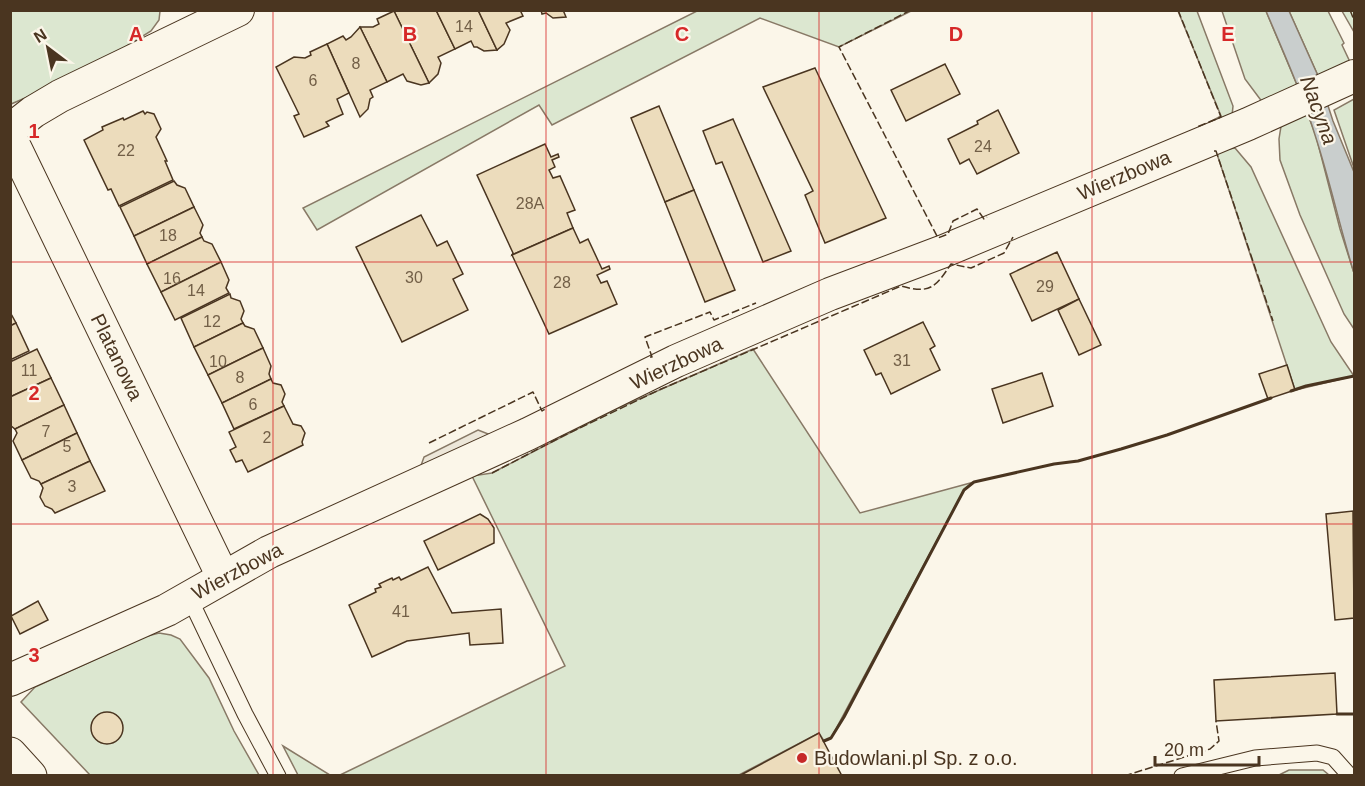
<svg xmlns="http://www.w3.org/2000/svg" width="1365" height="786" font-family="Arial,sans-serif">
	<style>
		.green { fill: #dce7d0; stroke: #887966; stroke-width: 1.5 }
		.parking { fill: #ede7d9; stroke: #887966; stroke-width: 1.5 }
		.water { fill: #c9cecd; stroke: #887966; stroke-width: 1.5 }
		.building { fill: #ecdcbc; stroke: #4a3520; stroke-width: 1.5 }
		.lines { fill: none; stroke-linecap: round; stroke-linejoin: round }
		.lane-casing { stroke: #4a3520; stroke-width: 17 }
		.street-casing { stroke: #4a3520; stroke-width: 34 }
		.secondary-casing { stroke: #4a3520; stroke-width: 35 }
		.lane { stroke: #fbf6e9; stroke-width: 15 }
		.street { stroke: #fbf6e9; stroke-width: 32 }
		.secondary { stroke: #fbf6e9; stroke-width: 33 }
		.fence { stroke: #4a3520; stroke-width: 1.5; stroke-dasharray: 8 3; stroke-linecap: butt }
		.wall { stroke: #4a3520; stroke-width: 3 }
		.grid { fill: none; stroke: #d62828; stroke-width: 1.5; stroke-opacity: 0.55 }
		.poi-dot { fill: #c62828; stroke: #fbf6e9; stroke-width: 2 }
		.labels { text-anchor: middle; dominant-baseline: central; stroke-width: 4.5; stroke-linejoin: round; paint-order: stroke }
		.number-label { font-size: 16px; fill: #725f47 }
		.street-label { font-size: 20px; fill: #4a3520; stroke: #fbf6e9 }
		.poi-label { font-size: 20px; fill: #4a3520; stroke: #fbf6e9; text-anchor: start }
		.water-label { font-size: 21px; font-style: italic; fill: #4a3520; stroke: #fbf6e9 }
		.grid-label { font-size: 20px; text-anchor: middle; font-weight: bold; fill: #d62828; stroke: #fbf6e9; stroke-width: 4.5; stroke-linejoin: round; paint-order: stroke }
	</style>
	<rect width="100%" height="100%" fill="#fbf6e9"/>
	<!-- green -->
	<g class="green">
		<path d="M 699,10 L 911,11 L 839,47 L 760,18 L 552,125 L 539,105 L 317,230 L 303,208 Z"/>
		<path d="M 11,11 L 160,11 L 159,20 L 151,31 L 82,74 L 11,104 Z"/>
		<path d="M 1178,11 L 1197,11 L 1233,106 L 1232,116 L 1210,126 L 1210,122 L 1221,116 Z"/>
		<path d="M 1222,11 L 1266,11 L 1298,87 L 1263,103 L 1245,79 Z"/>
		<path d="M 1289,11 L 1328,11 L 1344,43 L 1342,45 L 1350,62 L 1319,78 Z"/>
		<path d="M 1342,11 L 1354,11 L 1354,32 Z"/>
		<path d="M 1354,99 L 1354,168 L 1334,110 Z"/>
		<path d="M 1307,112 L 1316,136 L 1340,229 L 1354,273 L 1354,329 L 1344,314 L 1300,215 L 1280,160 L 1279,139 L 1282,120 Z"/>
		<path d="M 1235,148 L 1251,167 L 1331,342 L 1354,376 L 1295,390 L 1216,151 Z"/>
		<path d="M 753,349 L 860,513 L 974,482 L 964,490 L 831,738 L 824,741 L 819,733 L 739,775 L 338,776 L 565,666 L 472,476 L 492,473 L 616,409 Z"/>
		<path d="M 159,633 L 171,635 L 180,639 L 209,678 L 234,731 L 259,775 L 90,775 L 21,702 L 35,687 L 144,637 Z"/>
		<path d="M 283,746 L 330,775 L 298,775 Z"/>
		<path d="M 1289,770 L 1323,770 L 1329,775 L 1279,775 Z"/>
	</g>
	<!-- parking -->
	<path class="parking" d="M 478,430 L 496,437 L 418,474 L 424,457 Z"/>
	<!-- water -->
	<path class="water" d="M 1266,11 L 1289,11 L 1319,78 L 1333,121 L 1354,172 L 1354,273 C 1340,228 1330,181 1315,135 C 1302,92 1283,52 1266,11 Z"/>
	<!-- building -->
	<g class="building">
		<path d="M 436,10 L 455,49 L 438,57 L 441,63 L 438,74 L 429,83 L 394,11 Z"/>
		<path d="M 436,10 L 478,10 L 497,50 L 484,51 L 477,47 L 474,47 L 471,41 L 455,49 Z"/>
		<path d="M 478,10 L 520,10 L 523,16 L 506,23 L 510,30 L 504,44 L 497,50 Z"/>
		<path d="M 541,10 L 563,10 L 566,17 L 553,18 L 546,13 L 542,14 Z"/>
		<path d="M 394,11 L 429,83 L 421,85 L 407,81 L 403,74 L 387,82 L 360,27 L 373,27 L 379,24 L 377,19 Z"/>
		<path d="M 360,27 L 387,82 L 370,90 L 373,97 L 370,99 L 368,109 L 360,117 L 327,44 L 343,36 L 346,40 L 351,37 Z"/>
		<path d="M 327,44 L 349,93 L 337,99 L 343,114 L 326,122 L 329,126 L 304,137 L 294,116 L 299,114 L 276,67 L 294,57 L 305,58 L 311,55 L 310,52 Z"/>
		<path d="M 945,64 L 960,94 L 906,121 L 891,90 Z"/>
		<path d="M 815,68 L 886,218 L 825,243 L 805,195 L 813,191 L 763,87 Z"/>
		<path d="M 659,106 L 694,190 L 665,202 L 631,118 Z"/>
		<path d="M 998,110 L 1019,153 L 977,174 L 969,159 L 960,164 L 948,139 L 978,124 L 977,121 Z"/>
		<path d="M 143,111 L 145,114 L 147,112 L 154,114 L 161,129 L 156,137 L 167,161 L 165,161 L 173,180 L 119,206 L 111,189 L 108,190 L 84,140 L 103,130 L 102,127 L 123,118 L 124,120 Z"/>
		<path d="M 733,119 L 791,251 L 763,262 L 722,162 L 716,164 L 703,131 Z"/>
		<path d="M 545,144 L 551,157 L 558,154 L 559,157 L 552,160 L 555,167 L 549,170 L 553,178 L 560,176 L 575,210 L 567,213 L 573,228 L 512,255 L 513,253 L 477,175 Z"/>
		<path d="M 174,181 L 177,185 L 185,188 L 194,207 L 134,236 L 120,207 Z"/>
		<path d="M 694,190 L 735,290 L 705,302 L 665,202 Z"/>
		<path d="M 194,207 L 203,225 L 200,233 L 202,237 L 147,264 L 134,236 Z"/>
		<path d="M 421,215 L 437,246 L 447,241 L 463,274 L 453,279 L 468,310 L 402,342 L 356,247 Z"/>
		<path d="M 573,228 L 580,243 L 588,239 L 602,269 L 609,266 L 610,269 L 597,275 L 601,283 L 607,281 L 617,304 L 549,334 L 512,255 Z"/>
		<path d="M 202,237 L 204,241 L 212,244 L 221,262 L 161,292 L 147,264 Z"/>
		<path d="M 1057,252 L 1079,299 L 1032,321 L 1010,274 Z"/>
		<path d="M 221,262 L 229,280 L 226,288 L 229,293 L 175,320 L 161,292 Z"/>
		<path d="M 230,294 L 231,298 L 240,301 L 244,311 L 241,319 L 243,323 L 194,347 L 181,318 Z"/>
		<path d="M 1079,299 L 1101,345 L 1079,355 L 1058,310 Z"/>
		<path d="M 10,312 L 16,323 L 10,326 Z"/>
		<path d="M 923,322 L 935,346 L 930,349 L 940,370 L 891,394 L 881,373 L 876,375 L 864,350 Z"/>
		<path d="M 16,323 L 29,351 L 10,360 L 10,326 Z"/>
		<path d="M 243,323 L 245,326 L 254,329 L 263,348 L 208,375 L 194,347 Z"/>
		<path d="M 263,348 L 271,366 L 269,374 L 271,379 L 222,403 L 208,375 Z"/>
		<path d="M 37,349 L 51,378 L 10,397 L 10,362 Z"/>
		<path d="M 1287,365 L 1295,390 L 1268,399 L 1259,374 Z"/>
		<path d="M 1042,373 L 1053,406 L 1003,423 L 992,389 Z"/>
		<path d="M 51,378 L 64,405 L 15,429 L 10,425 L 10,397 Z"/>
		<path d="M 271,379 L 273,383 L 281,385 L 285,394 L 282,402 L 284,406 L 234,429 L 222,403 Z"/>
		<path d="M 64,405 L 77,433 L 22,460 L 13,441 L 17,433 L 15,429 Z"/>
		<path d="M 284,406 L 293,424 L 301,426 L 305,433 L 302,442 L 303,445 L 248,472 L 242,460 L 236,462 L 230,450 L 236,447 L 229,432 Z"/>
		<path d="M 77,433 L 90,461 L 41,484 L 39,481 L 31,478 L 22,460 Z"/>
		<path d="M 90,461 L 105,491 L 55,513 L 52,509 L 45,506 L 40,497 L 43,488 L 41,484 Z"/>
		<path d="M 1353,511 L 1354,618 L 1335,620 L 1326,514 Z"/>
		<path d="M 480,514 L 488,519 L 494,528 L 494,543 L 438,570 L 424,541 Z"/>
		<path d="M 428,567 L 452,613 L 501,609 L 503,643 L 470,645 L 469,633 L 407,641 L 372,657 L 349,605 L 376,592 L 375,589 L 381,587 L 379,584 L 392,578 L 393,580 L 399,577 L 401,580 Z"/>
		<path d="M 38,601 L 48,620 L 20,634 L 11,616 Z"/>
		<path d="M 1335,673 L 1337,714 L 1216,721 L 1214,680 Z"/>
		<circle cx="107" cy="728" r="16"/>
		<path d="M 819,733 L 842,776 L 739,776 Z"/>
	</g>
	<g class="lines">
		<!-- lane casing -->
		<g class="lane-casing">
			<g id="lane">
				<path d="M 189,597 L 245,714 L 278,776"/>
				<path d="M 1182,776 L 1255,758 L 1317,753 L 1333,757 L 1350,776"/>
			</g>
		</g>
		<!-- street casing -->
		<g class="street-casing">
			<g id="street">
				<path d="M 10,130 L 33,112 L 60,96 L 238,10"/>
				<path d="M 10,137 L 223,577"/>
				<path d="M 10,680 L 167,610 L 269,552 L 528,434 L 676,361 L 830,294 L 944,251 L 1248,124 L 1354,76"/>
			</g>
		</g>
		<!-- secondary casing -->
		<g class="secondary-casing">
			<path id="secondary" d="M 10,754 L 30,776"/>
		</g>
		<!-- lane -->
		<use href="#lane" class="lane"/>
		<!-- street -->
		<use href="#street" class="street"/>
		<!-- secondary -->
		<use href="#secondary" class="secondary"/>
		<!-- fence -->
		<g class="fence">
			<path d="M 911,10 L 839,47 L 938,238 L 948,234 L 953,221 L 977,209 L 984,219 L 987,217"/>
			<path d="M 1178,10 L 1221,117 L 1197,127"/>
			<path d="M 1350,10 L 1354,20"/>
			<path d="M 1214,151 L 1216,151 L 1273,321"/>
			<path d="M 650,357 L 652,357 L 645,337 L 710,312 L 714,320 L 756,303"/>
			<path d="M 429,443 L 533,392 L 542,411 L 545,409"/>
			<path d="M 492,473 L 561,437 L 659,390 L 901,286 C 930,294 935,288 951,264 L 971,268 L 1004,253 L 1013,237"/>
			<path d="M 1124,776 L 1210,749 L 1219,741 L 1216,721"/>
		</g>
		<!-- wall -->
		<g class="wall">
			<path d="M 1291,391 L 1306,386 L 1354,376"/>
			<path d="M 1337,714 L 1354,714"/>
			<path d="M 824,741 L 831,738 L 844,717 L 964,490 L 974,482 L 1054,464 L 1078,461 L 1121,449 L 1167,435 L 1271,398"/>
		</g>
	</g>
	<!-- grid -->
	<path class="grid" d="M 273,10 L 273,776M 546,10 L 546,776M 819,10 L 819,776M 1092,10 L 1092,776M 10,262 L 1354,262M 10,524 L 1354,524"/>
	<!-- markers -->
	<circle class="poi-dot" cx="802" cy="758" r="6"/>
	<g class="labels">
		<!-- number labels -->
		<g class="number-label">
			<text x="464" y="26">14</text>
			<text x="356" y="63">8</text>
			<text x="313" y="80">6</text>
			<text x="983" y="146">24</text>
			<text x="126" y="150">22</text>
			<text x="530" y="203">28A</text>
			<text x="168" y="235">18</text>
			<text x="414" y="277">30</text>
			<text x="172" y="278">16</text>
			<text x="562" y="282">28</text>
			<text x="1045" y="286">29</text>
			<text x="196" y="290">14</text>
			<text x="212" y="321">12</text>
			<text x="902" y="360">31</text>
			<text x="218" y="361">10</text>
			<text x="29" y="370">11</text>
			<text x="240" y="377">8</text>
			<text x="253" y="404">6</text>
			<text x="46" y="431">7</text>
			<text x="267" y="437">2</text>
			<text x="67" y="446">5</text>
			<text x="72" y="486">3</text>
			<text x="401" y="611">41</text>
		</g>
		<!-- street labels -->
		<g class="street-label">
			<text transform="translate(1124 175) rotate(-23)">Wierzbowa</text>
			<text transform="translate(117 357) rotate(64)">Platanowa</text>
			<text transform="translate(676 363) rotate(-25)">Wierzbowa</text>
			<text transform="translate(237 571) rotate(-28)">Wierzbowa</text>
		</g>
		<!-- poi labels -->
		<g class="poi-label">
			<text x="814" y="758">Budowlani.pl Sp. z o.o.</text>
		</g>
		<!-- water labels -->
		<g class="water-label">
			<text transform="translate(1319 110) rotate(70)">Nacyna</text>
		</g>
	</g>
	<g class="grid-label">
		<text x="136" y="41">A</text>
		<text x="410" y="41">B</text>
		<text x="682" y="41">C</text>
		<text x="956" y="41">D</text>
		<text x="1228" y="41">E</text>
		<text x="34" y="138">1</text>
		<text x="34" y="400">2</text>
		<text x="34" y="662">3</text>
	</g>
	<!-- border -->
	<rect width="1365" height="786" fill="none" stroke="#4a3520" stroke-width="24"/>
	<!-- north arrow -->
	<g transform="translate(48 48) rotate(328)" stroke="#fbf6e9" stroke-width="4.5" paint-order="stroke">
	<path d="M0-4.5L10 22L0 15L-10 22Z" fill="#4a3520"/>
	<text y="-9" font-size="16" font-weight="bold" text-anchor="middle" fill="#4a3520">N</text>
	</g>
	<!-- scale -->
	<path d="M1155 756v9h104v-9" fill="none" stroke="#4a3520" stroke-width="3"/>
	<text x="1164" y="756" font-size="18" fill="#4a3520" stroke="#fbf6e9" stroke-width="4.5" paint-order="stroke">20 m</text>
</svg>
